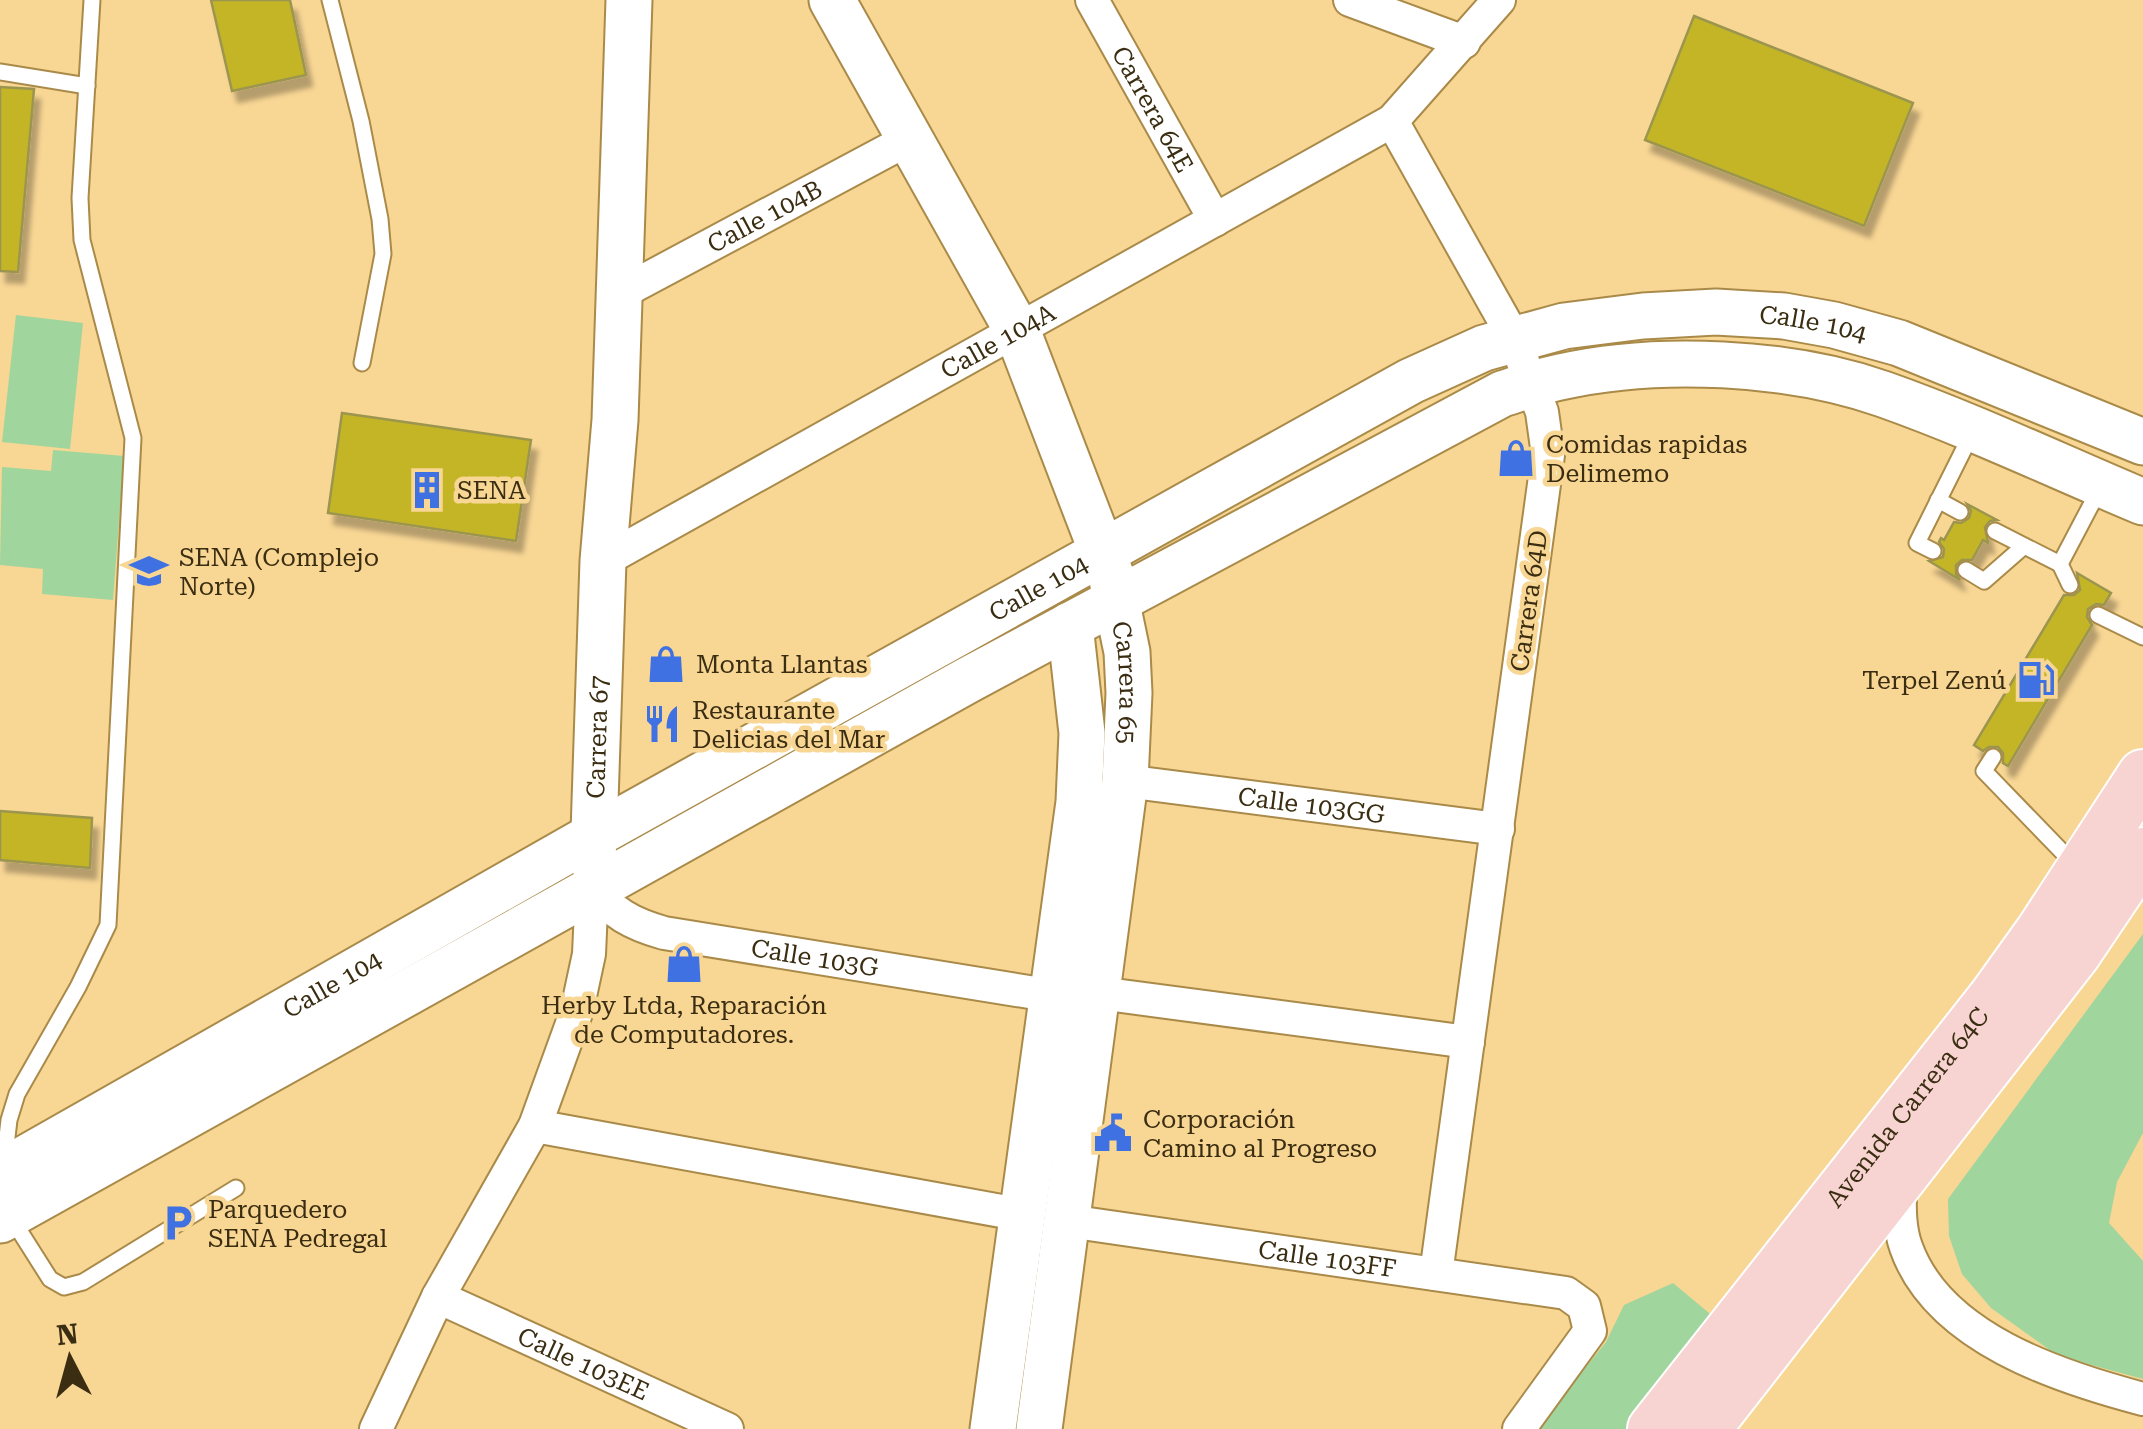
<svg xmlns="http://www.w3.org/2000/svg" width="2143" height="1429" font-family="'Roboto Serif',serif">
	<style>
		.green { fill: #a0d59e }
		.building { fill: #c3b528; stroke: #9c954f; stroke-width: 2.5; filter: url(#shadow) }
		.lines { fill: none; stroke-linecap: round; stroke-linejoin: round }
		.service-casing { stroke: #aa8a49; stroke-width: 19 }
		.minor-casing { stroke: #aa8a49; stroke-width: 36 }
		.secondary-casing { stroke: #aa8a49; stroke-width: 49 }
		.primary-casing { stroke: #fff; stroke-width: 54 }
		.service { stroke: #fff; stroke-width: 15 }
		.minor { stroke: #fff; stroke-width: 32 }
		.secondary { stroke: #fff; stroke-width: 45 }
		.primary { stroke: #f7d4d1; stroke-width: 50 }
		.labels { text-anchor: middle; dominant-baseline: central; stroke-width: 9; stroke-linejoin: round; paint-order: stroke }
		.street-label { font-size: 25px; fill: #3a2d12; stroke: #f8d694 }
		.poi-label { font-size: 25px; fill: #3a2d12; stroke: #f8d694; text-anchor: start }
	</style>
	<defs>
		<filter id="shadow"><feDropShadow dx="6" dy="11" stdDeviation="2.5" flood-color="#0004"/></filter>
	</defs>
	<rect width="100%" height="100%" fill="#f8d694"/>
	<!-- green -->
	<g class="green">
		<path d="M 16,315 L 83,323 L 70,449 L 2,442 Z"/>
		<path d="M 53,450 L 124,456 L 113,600 L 42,594 L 43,569 L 0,565 L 2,467 L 51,471 Z"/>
		<path d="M 2143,934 L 2143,1133 L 2117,1182 L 2109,1223 L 2143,1261 L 2143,1379 L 2058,1356 L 1991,1308 L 1962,1274 L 1949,1236 L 1948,1199 Z"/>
		<path d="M 1673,1283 L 1715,1318 L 1628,1429 L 1536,1429 L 1606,1342 L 1624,1305 Z"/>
	</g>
	<!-- building -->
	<g class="building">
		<path d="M 211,0 L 290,0 L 306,75 L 232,91 Z"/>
		<path d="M 1694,16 L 1913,103 L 1864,226 L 1645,140 Z"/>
		<path d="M 0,87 L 34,89 L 18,272 L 0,271 Z"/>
		<path d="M 342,413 L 531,440 L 516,541 L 328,513 Z"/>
		<path d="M 1967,504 L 1997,520 L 1990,521 L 1985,527 L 1988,543 L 1983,540 L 1972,560 L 1962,560 L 1956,565 L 1956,574 L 1960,580 L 1929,561 L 1943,557 L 1944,549 L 1939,542 L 1941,538 L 1944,540 L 1954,522 L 1961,523 L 1969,518 L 1971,511 Z"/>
		<path d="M 2077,573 L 2111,593 L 2104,605 L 2096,604 L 2088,609 L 2087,617 L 2092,625 L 2008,766 L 2003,763 L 2003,753 L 1998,747 L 1989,747 L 1983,751 L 1974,745 L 2064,595 L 2074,595 L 2080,590 Z"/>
		<path d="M 0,811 L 92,818 L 90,868 L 0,860 Z"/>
	</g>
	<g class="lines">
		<!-- service casing -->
		<g class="service-casing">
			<g id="service">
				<path d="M 330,0 L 361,121 L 380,219 L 383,254 L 362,363"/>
				<path d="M 0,72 L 87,86"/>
				<path d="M 1938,500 L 1960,512"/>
				<path d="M 1995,531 L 2060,564 L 2101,486"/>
				<path d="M 1933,551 L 1917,543 L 1971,435"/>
				<path d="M 2060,564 L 2070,585"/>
				<path d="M 1966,570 L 1984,581 L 2024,546"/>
				<path d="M 2098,615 L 2143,637"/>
				<path d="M 1993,757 L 1984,771 L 2074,864"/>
				<path d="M 4,1163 L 9,1120 L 17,1094 L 78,987 L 108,925 L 133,438 L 82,240 L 80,198 L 92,0"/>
				<path d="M 12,1219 L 50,1279 L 64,1287 L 83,1282 L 236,1188"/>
			</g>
		</g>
		<!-- minor casing -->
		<g class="minor-casing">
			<g id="minor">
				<path id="s1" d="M 1092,0 L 1215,220"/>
				<path d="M 1350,0 L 1464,42"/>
				<path d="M 1392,121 L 1514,338 L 1542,412 L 1548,455 L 1436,1274"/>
				<path id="s2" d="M 619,294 L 909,139"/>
				<path id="s3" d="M 603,561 L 1392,121 L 1499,0"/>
				<path id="s4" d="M 1125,781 L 1498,829"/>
				<path id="s5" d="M 592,887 C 612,913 632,924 664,933 L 1054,996"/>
				<path d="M 1099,993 L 1468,1042"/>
				<path d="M 535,1126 L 1023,1215"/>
				<path d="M 1900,1178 C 1900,1201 1898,1225 1906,1247 C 1938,1338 2059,1377 2143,1399"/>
				<path id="s6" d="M 1068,1221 L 1566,1293 L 1584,1306 L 1590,1331 L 1519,1429"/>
				<path id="s7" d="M 438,1297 L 727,1429"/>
				<path d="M 376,1429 L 438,1297 L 535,1126 L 577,1010 L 589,954 L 592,887"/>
			</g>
		</g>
		<!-- secondary casing -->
		<g class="secondary-casing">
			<g id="secondary">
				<path id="s8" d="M 832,0 L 1017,330 L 1111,575 L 1127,652 L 1129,693 L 1125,781 L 1039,1429"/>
				<path id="s9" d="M 593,862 L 603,561 L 615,420 L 629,0"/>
				<path id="s10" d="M 0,1173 L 593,836 L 1211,492 L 1411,381 L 1484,348 L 1564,326 L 1643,316 L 1716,312 L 1784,316 L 1834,325 L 1899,343 L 2143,442"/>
				<path d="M 0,1220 L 968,680 L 1502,394 C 1521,388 1541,381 1560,377 C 1658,355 1789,361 1883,394 C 1971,425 2057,466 2143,502"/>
				<path d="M 993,1429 L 1079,802 L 1082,733 L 1070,625"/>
			</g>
		</g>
		<!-- primary casing -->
		<g class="primary-casing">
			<g id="primary">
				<path id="s11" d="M 1653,1429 L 1994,997 L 2042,930 L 2143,775"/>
				<path d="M 1705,1429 L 2075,954 L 2143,853"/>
			</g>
		</g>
		<!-- service -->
		<use href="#service" class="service"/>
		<!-- minor -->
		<use href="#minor" class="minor"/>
		<!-- secondary -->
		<use href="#secondary" class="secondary"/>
		<!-- primary -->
		<use href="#primary" class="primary"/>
	</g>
	<!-- icons -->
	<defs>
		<g id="shop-bare" transform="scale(3)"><path d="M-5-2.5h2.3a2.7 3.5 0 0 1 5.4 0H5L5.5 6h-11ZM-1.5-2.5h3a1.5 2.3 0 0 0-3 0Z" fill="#3f71e2" stroke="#f8d694" stroke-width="2.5" paint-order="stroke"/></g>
		<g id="building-bare" transform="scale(3)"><path d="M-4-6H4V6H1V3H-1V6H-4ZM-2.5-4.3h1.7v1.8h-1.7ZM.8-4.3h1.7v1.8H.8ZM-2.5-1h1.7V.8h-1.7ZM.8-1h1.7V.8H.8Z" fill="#3f71e2" stroke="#f8d694" stroke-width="2.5" paint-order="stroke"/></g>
		<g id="university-bare" transform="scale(3)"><path d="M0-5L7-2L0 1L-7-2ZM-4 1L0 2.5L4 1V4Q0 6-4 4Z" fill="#3f71e2" stroke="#f8d694" stroke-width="2.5" paint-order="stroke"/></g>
		<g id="fuel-bare" transform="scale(3)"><path d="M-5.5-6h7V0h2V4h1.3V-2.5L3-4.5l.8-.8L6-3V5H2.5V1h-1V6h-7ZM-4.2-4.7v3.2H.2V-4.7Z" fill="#3f71e2" stroke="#f8d694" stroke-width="2.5" paint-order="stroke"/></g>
		<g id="restaurant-bare" transform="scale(3)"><path d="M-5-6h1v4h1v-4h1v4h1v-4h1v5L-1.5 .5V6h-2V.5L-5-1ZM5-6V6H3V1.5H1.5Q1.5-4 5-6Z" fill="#3f71e2" stroke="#f8d694" stroke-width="2.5" paint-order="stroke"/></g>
		<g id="civic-bare" transform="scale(3)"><path d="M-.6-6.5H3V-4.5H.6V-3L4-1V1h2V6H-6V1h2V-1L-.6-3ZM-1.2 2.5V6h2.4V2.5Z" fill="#3f71e2" stroke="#f8d694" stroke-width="2.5" paint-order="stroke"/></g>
		<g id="parking-bare" transform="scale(3)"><path d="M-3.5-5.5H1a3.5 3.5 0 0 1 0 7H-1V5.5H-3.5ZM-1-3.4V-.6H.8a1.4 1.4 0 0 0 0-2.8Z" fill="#3f71e2" stroke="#f8d694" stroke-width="2.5" paint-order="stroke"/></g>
	</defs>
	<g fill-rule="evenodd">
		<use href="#shop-bare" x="1516" y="458"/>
		<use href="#building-bare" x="427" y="490"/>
		<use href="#university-bare" x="149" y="571"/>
		<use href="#shop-bare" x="666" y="664"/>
		<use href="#fuel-bare" x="2036" y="680"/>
		<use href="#restaurant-bare" x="662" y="724"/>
		<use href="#shop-bare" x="684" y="964"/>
		<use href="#civic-bare" x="1113" y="1133"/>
		<use href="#parking-bare" x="178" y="1223"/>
	</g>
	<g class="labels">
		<!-- street labels -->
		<g class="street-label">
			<text stroke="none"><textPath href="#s1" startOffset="125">Carrera 64E</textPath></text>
			<text stroke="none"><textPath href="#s2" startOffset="165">Calle 104B</textPath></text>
			<text stroke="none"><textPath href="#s10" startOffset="2032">Calle 104</textPath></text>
			<text stroke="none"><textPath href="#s3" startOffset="452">Calle 104A</textPath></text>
			<text stroke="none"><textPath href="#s10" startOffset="1192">Calle 104</textPath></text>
			<text transform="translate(1529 601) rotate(-82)">Carrera 64D</text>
			<text stroke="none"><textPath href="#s8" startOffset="750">Carrera 65</textPath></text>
			<text stroke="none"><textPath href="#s9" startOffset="125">Carrera 67</textPath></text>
			<text stroke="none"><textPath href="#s4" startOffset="188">Calle 103GG</textPath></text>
			<text stroke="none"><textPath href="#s5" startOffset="240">Calle 103G</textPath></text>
			<text stroke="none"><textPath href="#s10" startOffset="382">Calle 104</textPath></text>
			<text stroke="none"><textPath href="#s11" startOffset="410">Avenida Carrera 64C</textPath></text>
			<text stroke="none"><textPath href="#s6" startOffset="262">Calle 103FF</textPath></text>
			<text stroke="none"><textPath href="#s7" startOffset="160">Calle 103EE</textPath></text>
		</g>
		<!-- poi labels -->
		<g class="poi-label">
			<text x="1546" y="444">Comidas rapidas<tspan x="1546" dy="29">Delimemo</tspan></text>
			<text x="457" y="490">SENA</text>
			<text x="179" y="557">SENA (Complejo<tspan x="179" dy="29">Norte)</tspan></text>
			<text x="696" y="664">Monta Llantas</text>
			<text x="2006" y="680" text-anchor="end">Terpel Zenú</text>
			<text x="692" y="710">Restaurante<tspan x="692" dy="29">Delicias del Mar</tspan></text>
			<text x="684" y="1005" text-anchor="middle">Herby Ltda, Reparación<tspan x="684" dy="29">de Computadores.</tspan></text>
			<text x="1143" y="1119">Corporación<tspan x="1143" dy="29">Camino al Progreso</tspan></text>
			<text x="208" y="1209">Parquedero<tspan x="208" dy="29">SENA Pedregal</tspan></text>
		</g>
	</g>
	<!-- north arrow -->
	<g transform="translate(70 1359) rotate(354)" stroke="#f8d694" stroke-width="8" paint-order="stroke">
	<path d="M0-8L18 38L0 25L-18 38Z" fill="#3a2d12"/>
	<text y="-15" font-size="28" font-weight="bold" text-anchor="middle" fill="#3a2d12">N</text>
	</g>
</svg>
